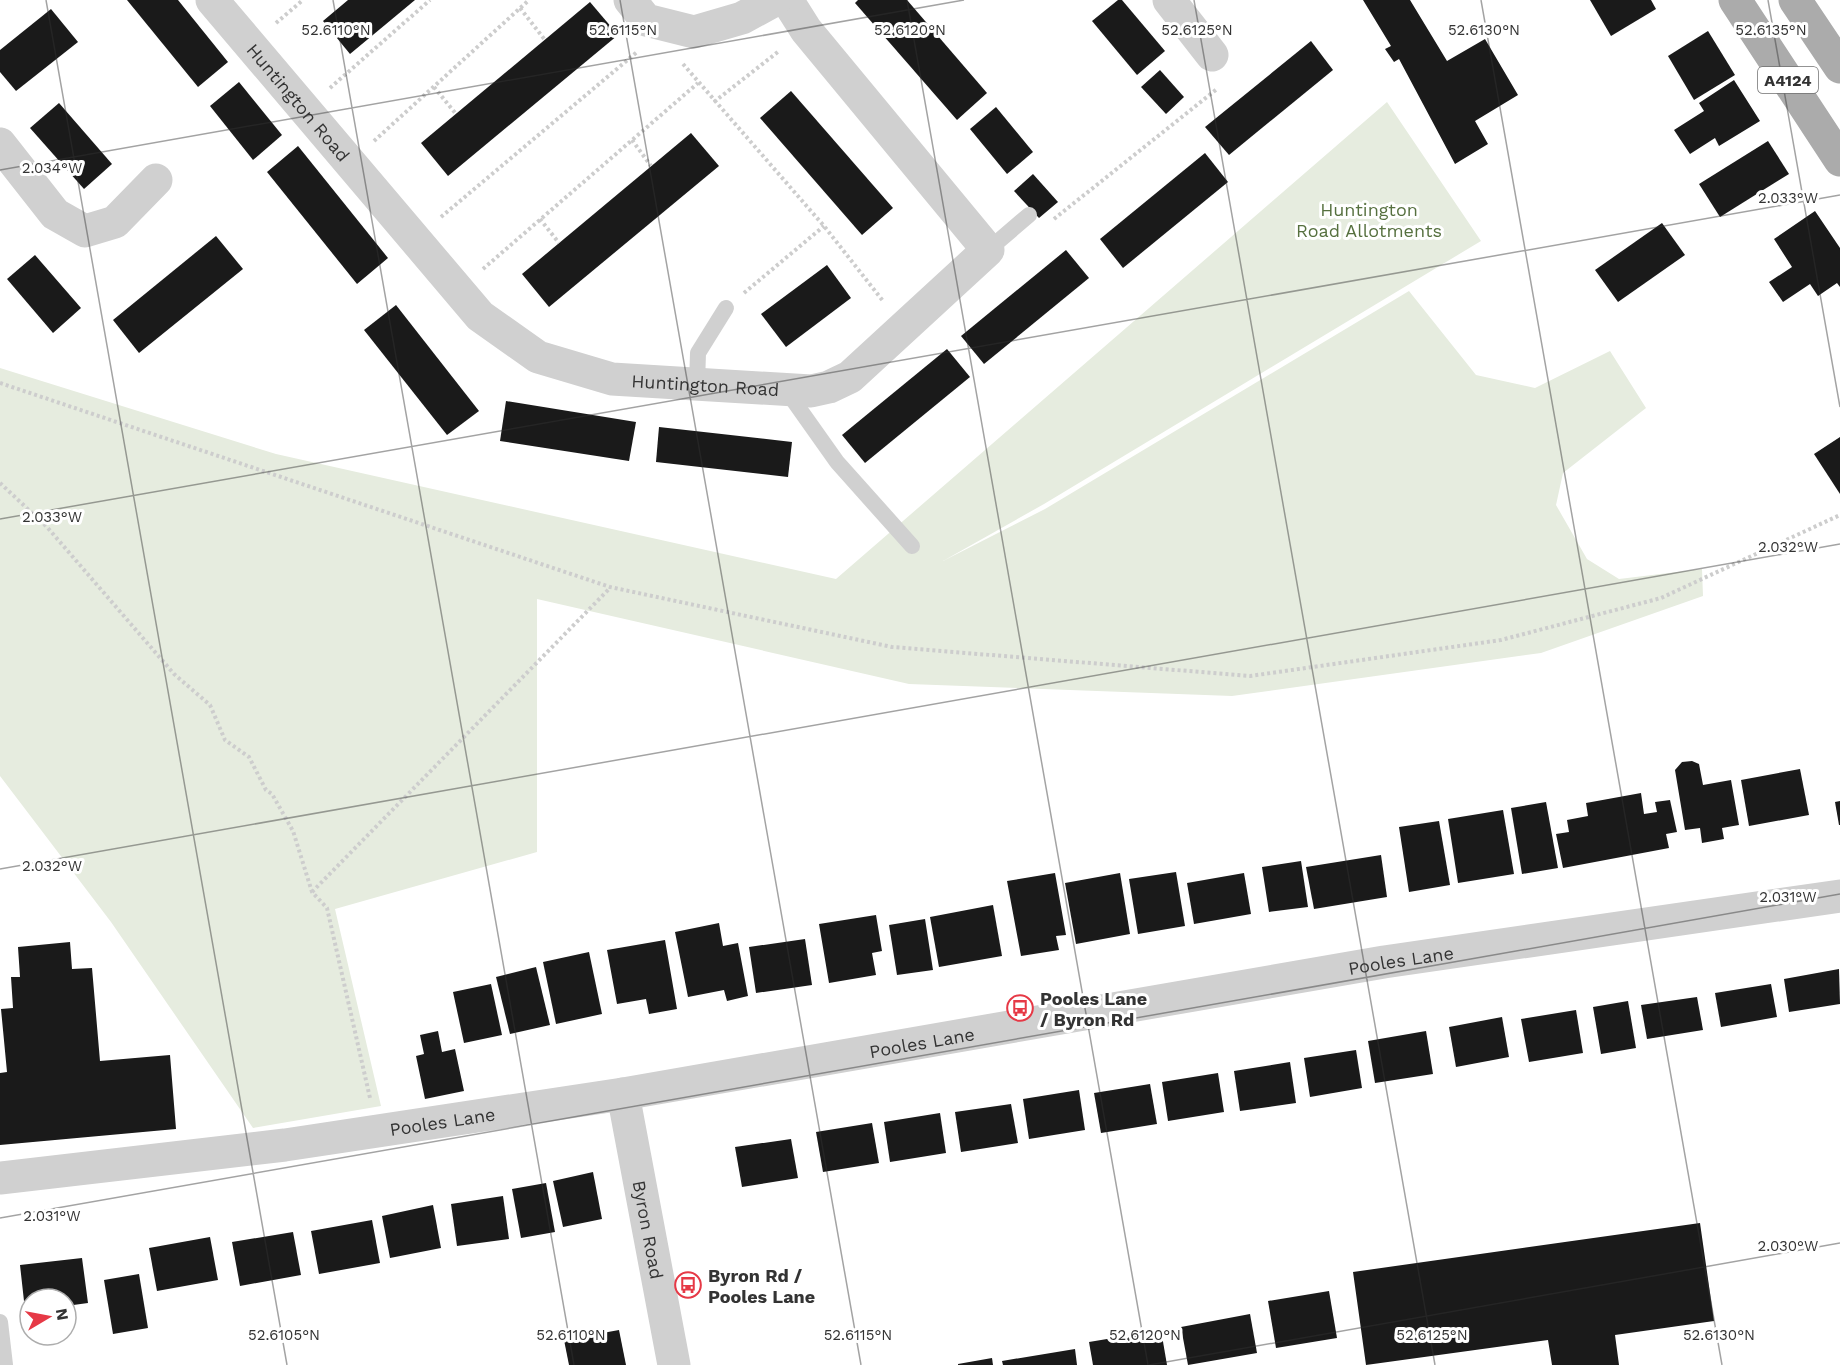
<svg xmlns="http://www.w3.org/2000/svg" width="1840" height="1365" font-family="'Work Sans',sans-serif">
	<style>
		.green { fill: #e6ecdf }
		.building { fill: #1a1a1a }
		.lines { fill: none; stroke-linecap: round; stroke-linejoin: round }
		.path { stroke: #cdcdcd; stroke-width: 4; stroke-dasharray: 3 3; stroke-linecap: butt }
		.service { stroke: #d0d0d0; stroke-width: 16 }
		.minor { stroke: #d0d0d0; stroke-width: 33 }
		.tertiary { stroke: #d0d0d0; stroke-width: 33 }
		.primary { stroke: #ababab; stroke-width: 33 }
		.ticks { fill: none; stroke: #333; stroke-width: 1.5; stroke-opacity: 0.45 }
		.labels { text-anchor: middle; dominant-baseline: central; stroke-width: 6; stroke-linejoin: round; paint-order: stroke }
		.shield { fill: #fff; stroke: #707070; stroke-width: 1.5 }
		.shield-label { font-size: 16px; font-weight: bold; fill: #333 }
		.street-label { font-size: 18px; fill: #333; stroke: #fff }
		.park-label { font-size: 18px; fill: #56703f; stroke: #fff }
		.poi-label { font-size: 18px; font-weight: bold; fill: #333; stroke: #fff; text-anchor: start }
		.ticks-label { font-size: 15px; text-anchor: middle; fill: #333; stroke: #fff; stroke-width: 6; stroke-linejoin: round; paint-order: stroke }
	</style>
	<rect width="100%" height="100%" fill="#fff"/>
	<!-- green -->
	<path class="green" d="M 1387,102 L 1481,241 L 1044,504 L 943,561 L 1045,509 L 1409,291 L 1476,375 L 1535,388 L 1610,351 L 1646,408 L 1563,473 L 1556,505 L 1587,559 L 1619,579 L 1702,569 L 1703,596 L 1541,653 L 1232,696 L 909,684 L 537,599 L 537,852 L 335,909 L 381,1106 L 253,1128 L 111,922 L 0,776 L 0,368 L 276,454 L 836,579 Z"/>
	<!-- building -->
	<g class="building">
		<path d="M 127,0 L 178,0 L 228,62 L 198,87 Z"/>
		<path d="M 348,0 L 415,0 L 350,54 L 323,21 Z"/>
		<path d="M 858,0 L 907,0 L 987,93 L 957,120 L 855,3 Z"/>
		<path d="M 1118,0 L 1122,0 L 1165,51 L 1137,75 L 1092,21 Z"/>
		<path d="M 1363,0 L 1410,0 L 1447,61 L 1485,39 L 1518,95 L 1475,121 L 1488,144 L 1455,164 L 1399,59 L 1394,62 L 1385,49 L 1391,46 Z"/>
		<path d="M 1590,0 L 1651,0 L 1656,9 L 1611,36 Z"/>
		<path d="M 590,2 L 618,35 L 448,176 L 421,143 Z"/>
		<path d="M 51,9 L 78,42 L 16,91 L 0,72 L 0,50 Z"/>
		<path d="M 1708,31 L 1735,75 L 1694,100 L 1668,56 Z"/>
		<path d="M 1311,41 L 1333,70 L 1229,155 L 1205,127 Z"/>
		<path d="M 1160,70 L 1184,97 L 1166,114 L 1141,87 Z"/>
		<path d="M 1734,80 L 1760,121 L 1719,146 L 1715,138 L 1690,154 L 1674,130 L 1704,111 L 1699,103 Z"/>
		<path d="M 239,82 L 282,135 L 253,160 L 210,106 Z"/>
		<path d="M 791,91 L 893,208 L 862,235 L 760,118 Z"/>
		<path d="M 59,103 L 112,164 L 84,189 L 30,128 Z"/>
		<path d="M 996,107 L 1033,152 L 1007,174 L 970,129 Z"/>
		<path d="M 691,133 L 719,166 L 549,307 L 522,274 Z"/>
		<path d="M 1768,141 L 1789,174 L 1720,217 L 1699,184 Z"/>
		<path d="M 298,146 L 388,258 L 357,284 L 267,172 Z"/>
		<path d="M 1205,153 L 1228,182 L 1123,268 L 1100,239 Z"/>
		<path d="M 1033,174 L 1058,202 L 1039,218 L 1014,191 Z"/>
		<path d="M 1815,211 L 1840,248 L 1840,287 L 1837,283 L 1818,296 L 1810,284 L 1783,302 L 1769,282 L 1792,267 L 1774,239 Z"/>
		<path d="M 1662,223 L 1685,255 L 1618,302 L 1595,270 Z"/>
		<path d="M 216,236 L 243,269 L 139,353 L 113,320 Z"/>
		<path d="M 1066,250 L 1089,278 L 984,364 L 961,336 Z"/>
		<path d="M 35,255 L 81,308 L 53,333 L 7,279 Z"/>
		<path d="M 827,265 L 851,298 L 786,347 L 761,314 Z"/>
		<path d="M 396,305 L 479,411 L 447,435 L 364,330 Z"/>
		<path d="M 947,349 L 970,377 L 865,463 L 842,435 Z"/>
		<path d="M 506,401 L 636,422 L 629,461 L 500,441 Z"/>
		<path d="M 659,427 L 792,442 L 788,477 L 656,462 Z"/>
		<path d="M 1840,437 L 1840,494 L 1814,454 Z"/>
		<path d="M 1692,761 L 1699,764 L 1703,785 L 1731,780 L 1739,825 L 1722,828 L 1724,839 L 1702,843 L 1700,828 L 1685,830 L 1675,770 L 1682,762 Z"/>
		<path d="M 1800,769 L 1809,815 L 1749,826 L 1741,780 Z"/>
		<path d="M 1641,793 L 1644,814 L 1657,812 L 1655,802 L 1670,800 L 1677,832 L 1666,834 L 1669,848 L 1563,868 L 1556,834 L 1569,832 L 1567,820 L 1588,816 L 1586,803 Z"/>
		<path d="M 1840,801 L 1840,825 L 1839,825 L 1835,802 Z"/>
		<path d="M 1546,802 L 1558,868 L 1522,874 L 1511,808 Z"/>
		<path d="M 1503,810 L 1514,874 L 1458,883 L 1448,819 Z"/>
		<path d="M 1439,821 L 1450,885 L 1409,892 L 1399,827 Z"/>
		<path d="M 1381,855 L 1387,897 L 1314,909 L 1306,867 Z"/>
		<path d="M 1301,861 L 1308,907 L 1269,912 L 1262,867 Z"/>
		<path d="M 1176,872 L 1185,926 L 1138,934 L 1129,879 Z"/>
		<path d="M 1055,873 L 1066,935 L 1056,936 L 1059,950 L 1021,956 L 1007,881 Z"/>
		<path d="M 1120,873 L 1130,934 L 1076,944 L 1065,883 Z"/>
		<path d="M 1244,873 L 1251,914 L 1194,924 L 1187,883 Z"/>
		<path d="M 993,905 L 1002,956 L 939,967 L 930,917 Z"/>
		<path d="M 876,915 L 882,951 L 872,953 L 876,975 L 829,983 L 819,924 Z"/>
		<path d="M 925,919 L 933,970 L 897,975 L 889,925 Z"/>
		<path d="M 719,923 L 723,946 L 738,943 L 748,996 L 727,1001 L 724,990 L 688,997 L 675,932 Z"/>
		<path d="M 805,939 L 812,985 L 756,993 L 749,947 Z"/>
		<path d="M 665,940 L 677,1009 L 649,1014 L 646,999 L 617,1004 L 607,950 Z"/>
		<path d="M 70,942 L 72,969 L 92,968 L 100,1061 L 170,1055 L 176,1129 L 0,1145 L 0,1073 L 7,1072 L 1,1009 L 13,1008 L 11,977 L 20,977 L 18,947 Z"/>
		<path d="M 589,952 L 602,1014 L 556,1024 L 543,962 Z"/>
		<path d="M 536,967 L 550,1025 L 510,1034 L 496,977 Z"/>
		<path d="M 1839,969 L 1840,1004 L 1789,1012 L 1784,979 Z"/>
		<path d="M 491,984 L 502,1035 L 464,1043 L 453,992 Z"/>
		<path d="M 1771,984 L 1777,1017 L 1721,1027 L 1715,993 Z"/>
		<path d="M 1697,997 L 1703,1030 L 1647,1039 L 1641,1005 Z"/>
		<path d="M 1628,1001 L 1636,1048 L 1601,1054 L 1593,1007 Z"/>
		<path d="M 1576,1010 L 1583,1053 L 1529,1062 L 1521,1019 Z"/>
		<path d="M 1502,1017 L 1509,1057 L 1456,1067 L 1449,1027 Z"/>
		<path d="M 438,1031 L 442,1052 L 455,1049 L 464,1091 L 425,1099 L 416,1056 L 424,1054 L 420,1035 Z"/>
		<path d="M 1426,1031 L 1433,1074 L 1375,1083 L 1368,1041 Z"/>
		<path d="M 1356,1050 L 1362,1088 L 1310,1097 L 1304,1058 Z"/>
		<path d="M 1290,1062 L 1296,1103 L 1240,1111 L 1234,1071 Z"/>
		<path d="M 1218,1073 L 1224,1112 L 1168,1121 L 1162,1082 Z"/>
		<path d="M 1150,1084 L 1157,1124 L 1101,1133 L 1094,1093 Z"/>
		<path d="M 1079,1090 L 1085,1130 L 1029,1139 L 1023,1099 Z"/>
		<path d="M 1011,1104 L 1018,1143 L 961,1152 L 955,1112 Z"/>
		<path d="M 940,1113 L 946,1153 L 890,1162 L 884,1122 Z"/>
		<path d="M 872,1123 L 879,1163 L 823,1172 L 816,1132 Z"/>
		<path d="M 791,1139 L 798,1178 L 742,1187 L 735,1147 Z"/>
		<path d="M 593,1172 L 602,1219 L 563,1227 L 553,1181 Z"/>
		<path d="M 546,1183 L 555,1232 L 521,1238 L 512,1189 Z"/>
		<path d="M 503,1196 L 509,1239 L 457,1246 L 451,1204 Z"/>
		<path d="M 433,1205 L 441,1248 L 390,1258 L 382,1216 Z"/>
		<path d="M 372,1220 L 380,1263 L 319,1274 L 311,1231 Z"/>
		<path d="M 1700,1223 L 1714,1321 L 1615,1335 L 1619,1365 L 1552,1365 L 1548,1340 L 1366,1365 L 1353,1272 Z"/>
		<path d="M 293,1232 L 301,1275 L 240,1286 L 232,1242 Z"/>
		<path d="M 210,1237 L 218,1280 L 157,1291 L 149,1248 Z"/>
		<path d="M 82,1258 L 88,1303 L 66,1306 L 66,1299 L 30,1299 L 30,1310 L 25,1310 L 20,1265 Z"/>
		<path d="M 139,1274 L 148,1328 L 113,1334 L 104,1280 Z"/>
		<path d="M 1329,1291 L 1337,1338 L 1276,1348 L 1268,1301 Z"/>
		<path d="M 1250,1314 L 1257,1353 L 1188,1365 L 1181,1327 Z"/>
		<path d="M 619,1330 L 626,1365 L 569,1365 L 564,1340 Z"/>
		<path d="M 1161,1330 L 1167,1365 L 1093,1365 L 1089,1342 Z"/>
		<path d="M 1075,1349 L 1077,1365 L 1003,1365 L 1002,1361 Z"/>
		<path d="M 992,1358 L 993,1365 L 958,1365 L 958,1364 Z"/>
	</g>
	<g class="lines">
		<!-- path -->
		<g class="path">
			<path d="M 520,8 L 545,40"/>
			<path d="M 276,23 L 303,0"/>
			<path d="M 683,64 L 824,226 L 883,301"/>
			<path d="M 434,87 L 456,114"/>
			<path d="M 330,88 L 430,0"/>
			<path d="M 714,102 L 779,51"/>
			<path d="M 632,140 L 651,166"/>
			<path d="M 374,141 L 529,0"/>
			<path d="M 441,217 L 637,52"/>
			<path d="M 540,219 L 559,243"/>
			<path d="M 1054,219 L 1217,89"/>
			<path d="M 483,269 L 698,83"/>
			<path d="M 744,293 L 824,226"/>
			<path d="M 0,383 L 610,587 L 892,647 L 1250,676 L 1501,640 L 1661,598 L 1840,515"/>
			<path d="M 0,483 L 47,527 L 174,674 L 210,705 L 225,740 L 249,757 L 266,790 L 272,794 L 293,831 L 312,892 L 327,908 L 370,1098"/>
			<path d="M 312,892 L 610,588"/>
		</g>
		<!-- service -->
		<g class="service">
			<path d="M 988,250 L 1029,215"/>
			<path d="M 697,384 L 698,353 L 726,308"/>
			<path d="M 786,390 L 837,462 L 912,546"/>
			<path d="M 0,1322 L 5,1365"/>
		</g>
		<!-- minor -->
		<g class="minor">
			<path id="s1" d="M 212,0 L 480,316 L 538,357 L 612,379 L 811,391 L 829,387 L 850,377 L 988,250 L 806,30 L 787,0"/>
			<path d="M 630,0 L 646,20 L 694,32 L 742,18 L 775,0"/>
			<path d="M 1169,0 L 1212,55"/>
			<path d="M 0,144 L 55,214 L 85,231 L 115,222 L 156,180"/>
			<path id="s2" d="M 623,1094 L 674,1365"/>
		</g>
		<!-- tertiary -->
		<path class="tertiary" id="s3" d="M 0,1178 L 285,1145 L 623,1094 L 1384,962 L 1840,896"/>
		<!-- primary -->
		<g class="primary">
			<path d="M 1735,0 L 1840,160"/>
			<path d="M 1795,0 L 1840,67"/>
		</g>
	</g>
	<!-- ticks -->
	<path class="ticks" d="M 46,0 L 287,1365M 333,0 L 574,1365M 620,0 L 861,1365M 907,0 L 1148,1365M 1194,0 L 1435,1365M 1481,0 L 1722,1365M 1768,0 L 1840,407M 0,170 L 964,0M 0,519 L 1840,195M 0,869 L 1840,544M 0,1218 L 1840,894M 1149,1365 L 1840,1243"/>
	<!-- icons -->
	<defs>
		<g id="bus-ring" transform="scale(1.35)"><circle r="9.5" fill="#fff" stroke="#e63946" stroke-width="1.5"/><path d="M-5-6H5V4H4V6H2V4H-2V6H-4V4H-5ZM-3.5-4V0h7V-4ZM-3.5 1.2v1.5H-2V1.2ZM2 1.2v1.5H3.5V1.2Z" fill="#e63946"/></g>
	</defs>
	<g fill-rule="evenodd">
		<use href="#bus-ring" x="1020" y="1008"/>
		<use href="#bus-ring" x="688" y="1285"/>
	</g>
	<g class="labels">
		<!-- shield labels -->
		<rect class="shield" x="1758" y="67" width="60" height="26" rx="4.5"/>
		<g class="shield-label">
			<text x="1788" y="80">A4124</text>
		</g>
		<!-- street labels -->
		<g class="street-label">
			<text stroke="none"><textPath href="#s1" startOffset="134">Huntington Road</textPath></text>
			<text stroke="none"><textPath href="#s1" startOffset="656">Huntington Road</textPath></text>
			<text stroke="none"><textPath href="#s3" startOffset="1418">Pooles Lane</textPath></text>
			<text stroke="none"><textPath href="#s3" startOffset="932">Pooles Lane</textPath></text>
			<text stroke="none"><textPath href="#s3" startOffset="446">Pooles Lane</textPath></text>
			<text stroke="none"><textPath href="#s2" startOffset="138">Byron Road</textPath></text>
		</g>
		<!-- park labels -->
		<g class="park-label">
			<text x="1369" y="209">Huntington<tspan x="1369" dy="21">Road Allotments</tspan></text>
		</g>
		<!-- poi labels -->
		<g class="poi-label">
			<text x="1040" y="998">Pooles Lane<tspan x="1040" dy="21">/ Byron Rd</tspan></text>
			<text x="708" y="1275">Byron Rd /<tspan x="708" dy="21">Pooles Lane</tspan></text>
		</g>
	</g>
	<g class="ticks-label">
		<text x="1771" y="35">52.6135°N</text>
		<text x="336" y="35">52.6110°N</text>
		<text x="623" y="35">52.6115°N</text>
		<text x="910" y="35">52.6120°N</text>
		<text x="1197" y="35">52.6125°N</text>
		<text x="1484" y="35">52.6130°N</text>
		<text x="52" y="173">2.034°W</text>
		<text x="1788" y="203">2.033°W</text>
		<text x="52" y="522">2.033°W</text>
		<text x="1788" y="552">2.032°W</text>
		<text x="52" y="871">2.032°W</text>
		<text x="1788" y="902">2.031°W</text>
		<text x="52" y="1221">2.031°W</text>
		<text x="1788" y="1251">2.030°W</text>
		<text x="284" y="1340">52.6105°N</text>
		<text x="571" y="1340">52.6110°N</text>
		<text x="858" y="1340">52.6115°N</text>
		<text x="1145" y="1340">52.6120°N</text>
		<text x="1432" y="1340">52.6125°N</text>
		<text x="1719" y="1340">52.6130°N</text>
	</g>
	<!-- north arrow -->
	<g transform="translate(48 1317) rotate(80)"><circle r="28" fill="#ffffff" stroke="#adadad" stroke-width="1.5"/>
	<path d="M0-4.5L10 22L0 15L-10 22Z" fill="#e63946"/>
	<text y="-9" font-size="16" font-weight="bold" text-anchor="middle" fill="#333333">N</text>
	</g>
</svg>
